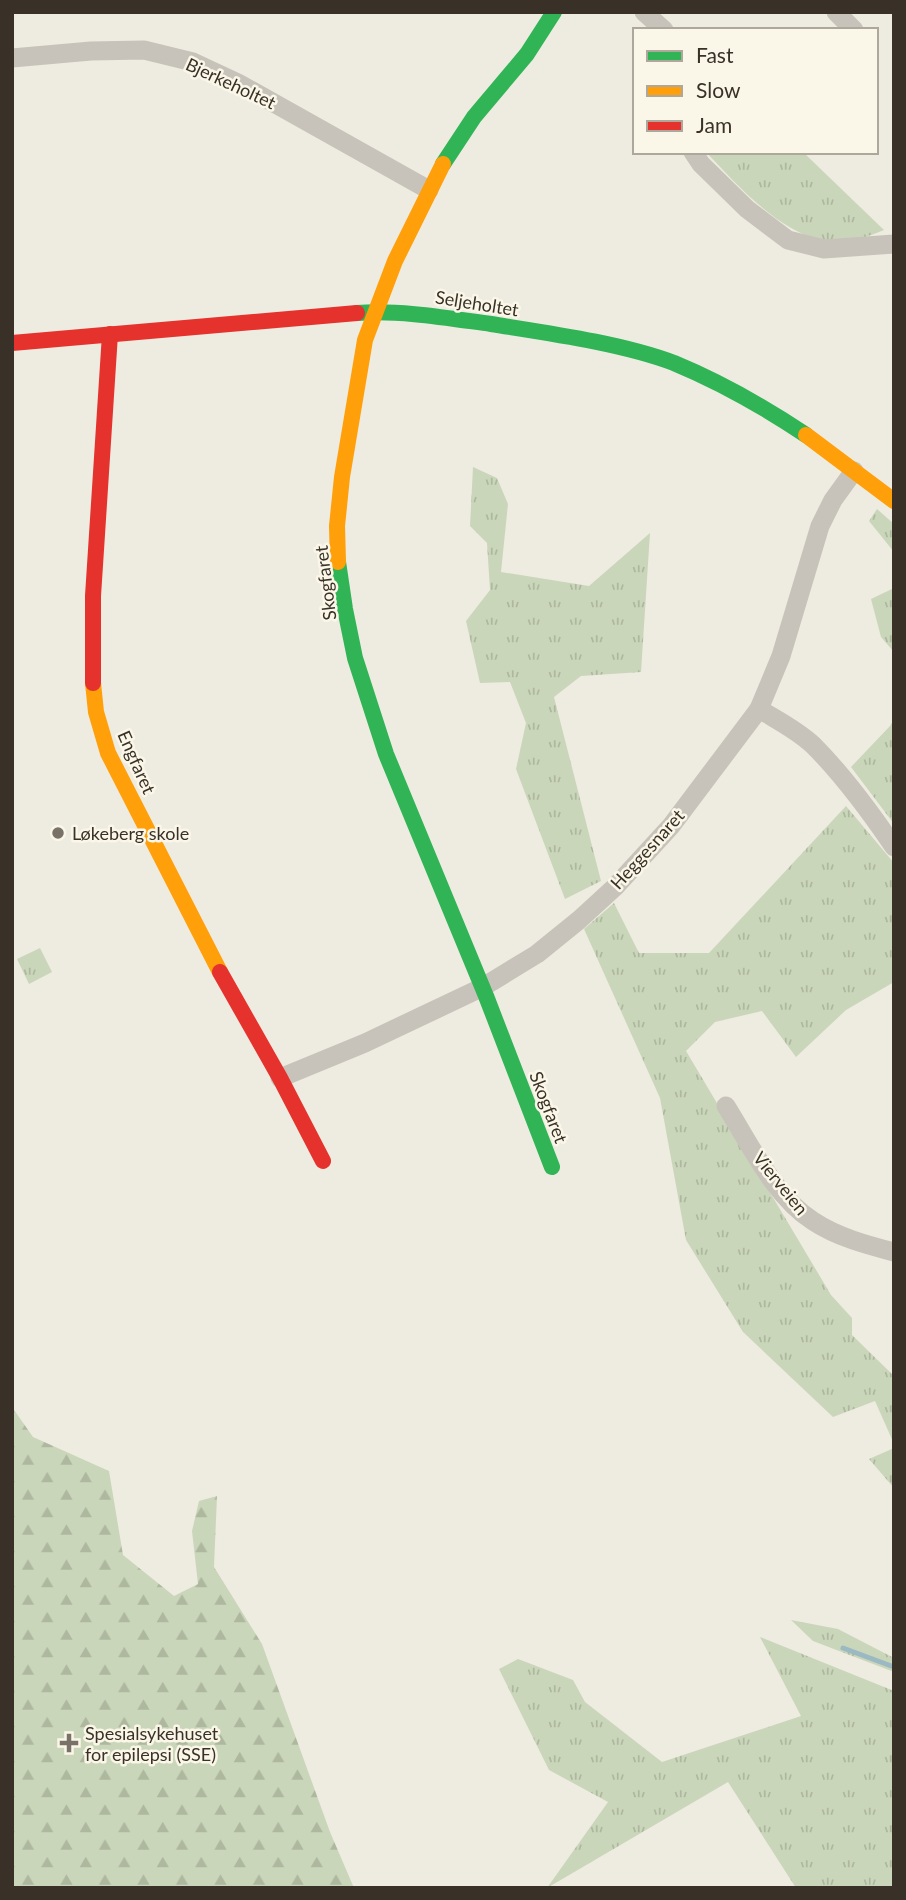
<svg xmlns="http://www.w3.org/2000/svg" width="906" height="1900" font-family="Lato,sans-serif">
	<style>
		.grass { fill: url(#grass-tufts) }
		.forest { fill: url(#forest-firs) }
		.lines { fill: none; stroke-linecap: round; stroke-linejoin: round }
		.stream { stroke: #9bb9c2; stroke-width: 5 }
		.street { stroke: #c7c3ba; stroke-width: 19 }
		.fast { stroke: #30b455; stroke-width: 16 }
		.slow { stroke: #ff9f0a; stroke-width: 16 }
		.jam { stroke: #e5322d; stroke-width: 16 }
		.poi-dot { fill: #787268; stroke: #fbf7e8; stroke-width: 2.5 }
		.labels { text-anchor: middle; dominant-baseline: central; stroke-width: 5; stroke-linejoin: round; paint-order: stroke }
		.street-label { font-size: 18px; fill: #393127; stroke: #fbf7e8 }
		.poi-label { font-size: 18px; fill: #393127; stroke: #fbf7e8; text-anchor: start }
	</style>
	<defs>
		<pattern id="grass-tufts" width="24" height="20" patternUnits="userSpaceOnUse" patternTransform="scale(1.75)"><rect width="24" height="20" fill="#cad6b9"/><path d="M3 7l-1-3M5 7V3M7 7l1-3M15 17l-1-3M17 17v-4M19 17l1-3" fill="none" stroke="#aeb89f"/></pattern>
		<pattern id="forest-firs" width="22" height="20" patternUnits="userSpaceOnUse" patternTransform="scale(1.75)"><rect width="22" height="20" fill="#cad6b9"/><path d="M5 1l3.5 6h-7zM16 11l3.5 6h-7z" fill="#aeb89f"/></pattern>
	</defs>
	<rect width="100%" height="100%" fill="#eeebe1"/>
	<!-- grass -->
	<g class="grass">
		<path d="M 706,152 L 803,152 L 884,230 C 865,238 842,245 821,240 C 777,230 736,184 706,152 Z"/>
		<path d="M 473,467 L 497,478 L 508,504 L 501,572 L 589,586 L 650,533 L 641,672 L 581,676 L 554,697 L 601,881 L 565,899 L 516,769 L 526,723 L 510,682 L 480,683 L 466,621 L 490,590 L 487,543 L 470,526 Z"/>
		<path d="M 877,509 L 894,524 L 894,552 L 869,521 Z"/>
		<path d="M 894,588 L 894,652 L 881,637 L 871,599 Z"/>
		<path d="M 894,719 L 894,824 L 851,767 L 890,726 Z"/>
		<path d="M 846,806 L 894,863 L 894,982 L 846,1010 L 796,1057 L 762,1011 L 715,1022 L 686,1051 L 831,1295 L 852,1318 L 852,1335 L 894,1376 L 894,1444 L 875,1401 L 833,1417 L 743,1332 L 686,1240 L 660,1098 L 584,929 L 614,903 L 639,953 L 709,953 Z"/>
		<path d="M 40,948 L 52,972 L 29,984 L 17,959 Z"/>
		<path d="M 894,1448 L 894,1488 L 869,1459 Z"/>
		<path d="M 791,1620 L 838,1629 L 894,1658 L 894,1672 L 813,1641 Z"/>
		<path d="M 760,1637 L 894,1691 L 894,1888 L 796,1888 L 728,1782 L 547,1888 L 608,1802 L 549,1770 L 499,1669 L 518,1659 L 573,1680 L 585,1702 L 662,1762 L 801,1716 Z"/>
	</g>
	<!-- forest -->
	<path class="forest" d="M 12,1407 L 33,1437 L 109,1471 L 123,1555 L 174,1596 L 198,1584 L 192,1531 L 199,1501 L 217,1496 L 214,1567 L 262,1644 L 330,1832 L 354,1888 L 12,1888 Z"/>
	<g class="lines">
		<!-- stream -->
		<path class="stream" d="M 843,1648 L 894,1667"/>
		<!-- street -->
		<g class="street">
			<path d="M 644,12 L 664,30"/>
			<path d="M 836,12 L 854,30"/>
			<path d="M 12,58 L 91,51 L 144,50 L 193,62 L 238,83 L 429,190"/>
			<path d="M 693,152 L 701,164 L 747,209 L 788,240 L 824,249 L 894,244"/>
			<path d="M 759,709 C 777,720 797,730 813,745 C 842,774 871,813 894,847"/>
			<path d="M 280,1078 L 365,1043 L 483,987 L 537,954 L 579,920 L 615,887 L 671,826 L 759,709 L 781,656 L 820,526 L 833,500 L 854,471"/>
			<path d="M 726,1106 C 750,1144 774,1196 813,1221 C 837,1237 867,1245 894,1252"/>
		</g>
		<!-- fast -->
		<g class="fast">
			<path d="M 443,164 L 474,117 L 527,54 L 554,12"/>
			<path d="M 357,313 C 401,310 447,318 491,324 C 547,333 621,343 674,363 C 720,382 764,407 806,435"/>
			<path d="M 338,562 L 345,609 L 355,658 L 386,754 L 486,996 L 552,1167"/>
		</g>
		<!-- slow -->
		<g class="slow">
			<path d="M 806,435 L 894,501"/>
			<path d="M 338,562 L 337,526 L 342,477 L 365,340 L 395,261 L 443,164"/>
			<path d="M 93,683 L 96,712 L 108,753 L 220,972"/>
		</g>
		<!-- jam -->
		<g class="jam">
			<path d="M 12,343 L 357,313"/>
			<path d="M 93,683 L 93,596 L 110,334"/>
			<path d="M 220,972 L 280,1078 L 323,1161"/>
		</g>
	</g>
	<!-- markers -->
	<g class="poi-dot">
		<circle cx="58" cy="833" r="7"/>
		<path d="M65.5 1732.5h7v7h7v7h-7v7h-7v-7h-7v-7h7z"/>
	</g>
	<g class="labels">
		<!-- street labels -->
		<g class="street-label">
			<text transform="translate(231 83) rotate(25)">Bjerkeholtet</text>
			<text transform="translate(477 303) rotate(9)">Seljeholtet</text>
			<text transform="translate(325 583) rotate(-97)">Skogfaret</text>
			<text transform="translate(137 762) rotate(66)">Engfaret</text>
			<text transform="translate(647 849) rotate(-48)">Heggesnaret</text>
			<text transform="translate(549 1107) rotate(69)">Skogfaret</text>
			<text transform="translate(781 1183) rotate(51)">Vierveien</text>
		</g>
		<!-- poi labels -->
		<g class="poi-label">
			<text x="72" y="833">Løkeberg skole</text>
			<text x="85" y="1733">Spesialsykehuset<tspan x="85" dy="21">for epilepsi (SSE)</tspan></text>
		</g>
	</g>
	<!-- border -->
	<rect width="906" height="1900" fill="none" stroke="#393127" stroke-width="28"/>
	<!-- legend -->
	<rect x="633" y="28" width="245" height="126" fill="#fbf7e8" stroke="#ada89b" stroke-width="2"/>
	<rect x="647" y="51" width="35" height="10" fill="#30b455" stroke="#ada89b" stroke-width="2"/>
	<text x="696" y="63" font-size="21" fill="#393127">Fast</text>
	<rect x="647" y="86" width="35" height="10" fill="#ff9f0a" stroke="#ada89b" stroke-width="2"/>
	<text x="696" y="98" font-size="21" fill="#393127">Slow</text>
	<rect x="647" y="121" width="35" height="10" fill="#e5322d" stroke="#ada89b" stroke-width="2"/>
	<text x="696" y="133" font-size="21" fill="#393127">Jam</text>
</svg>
